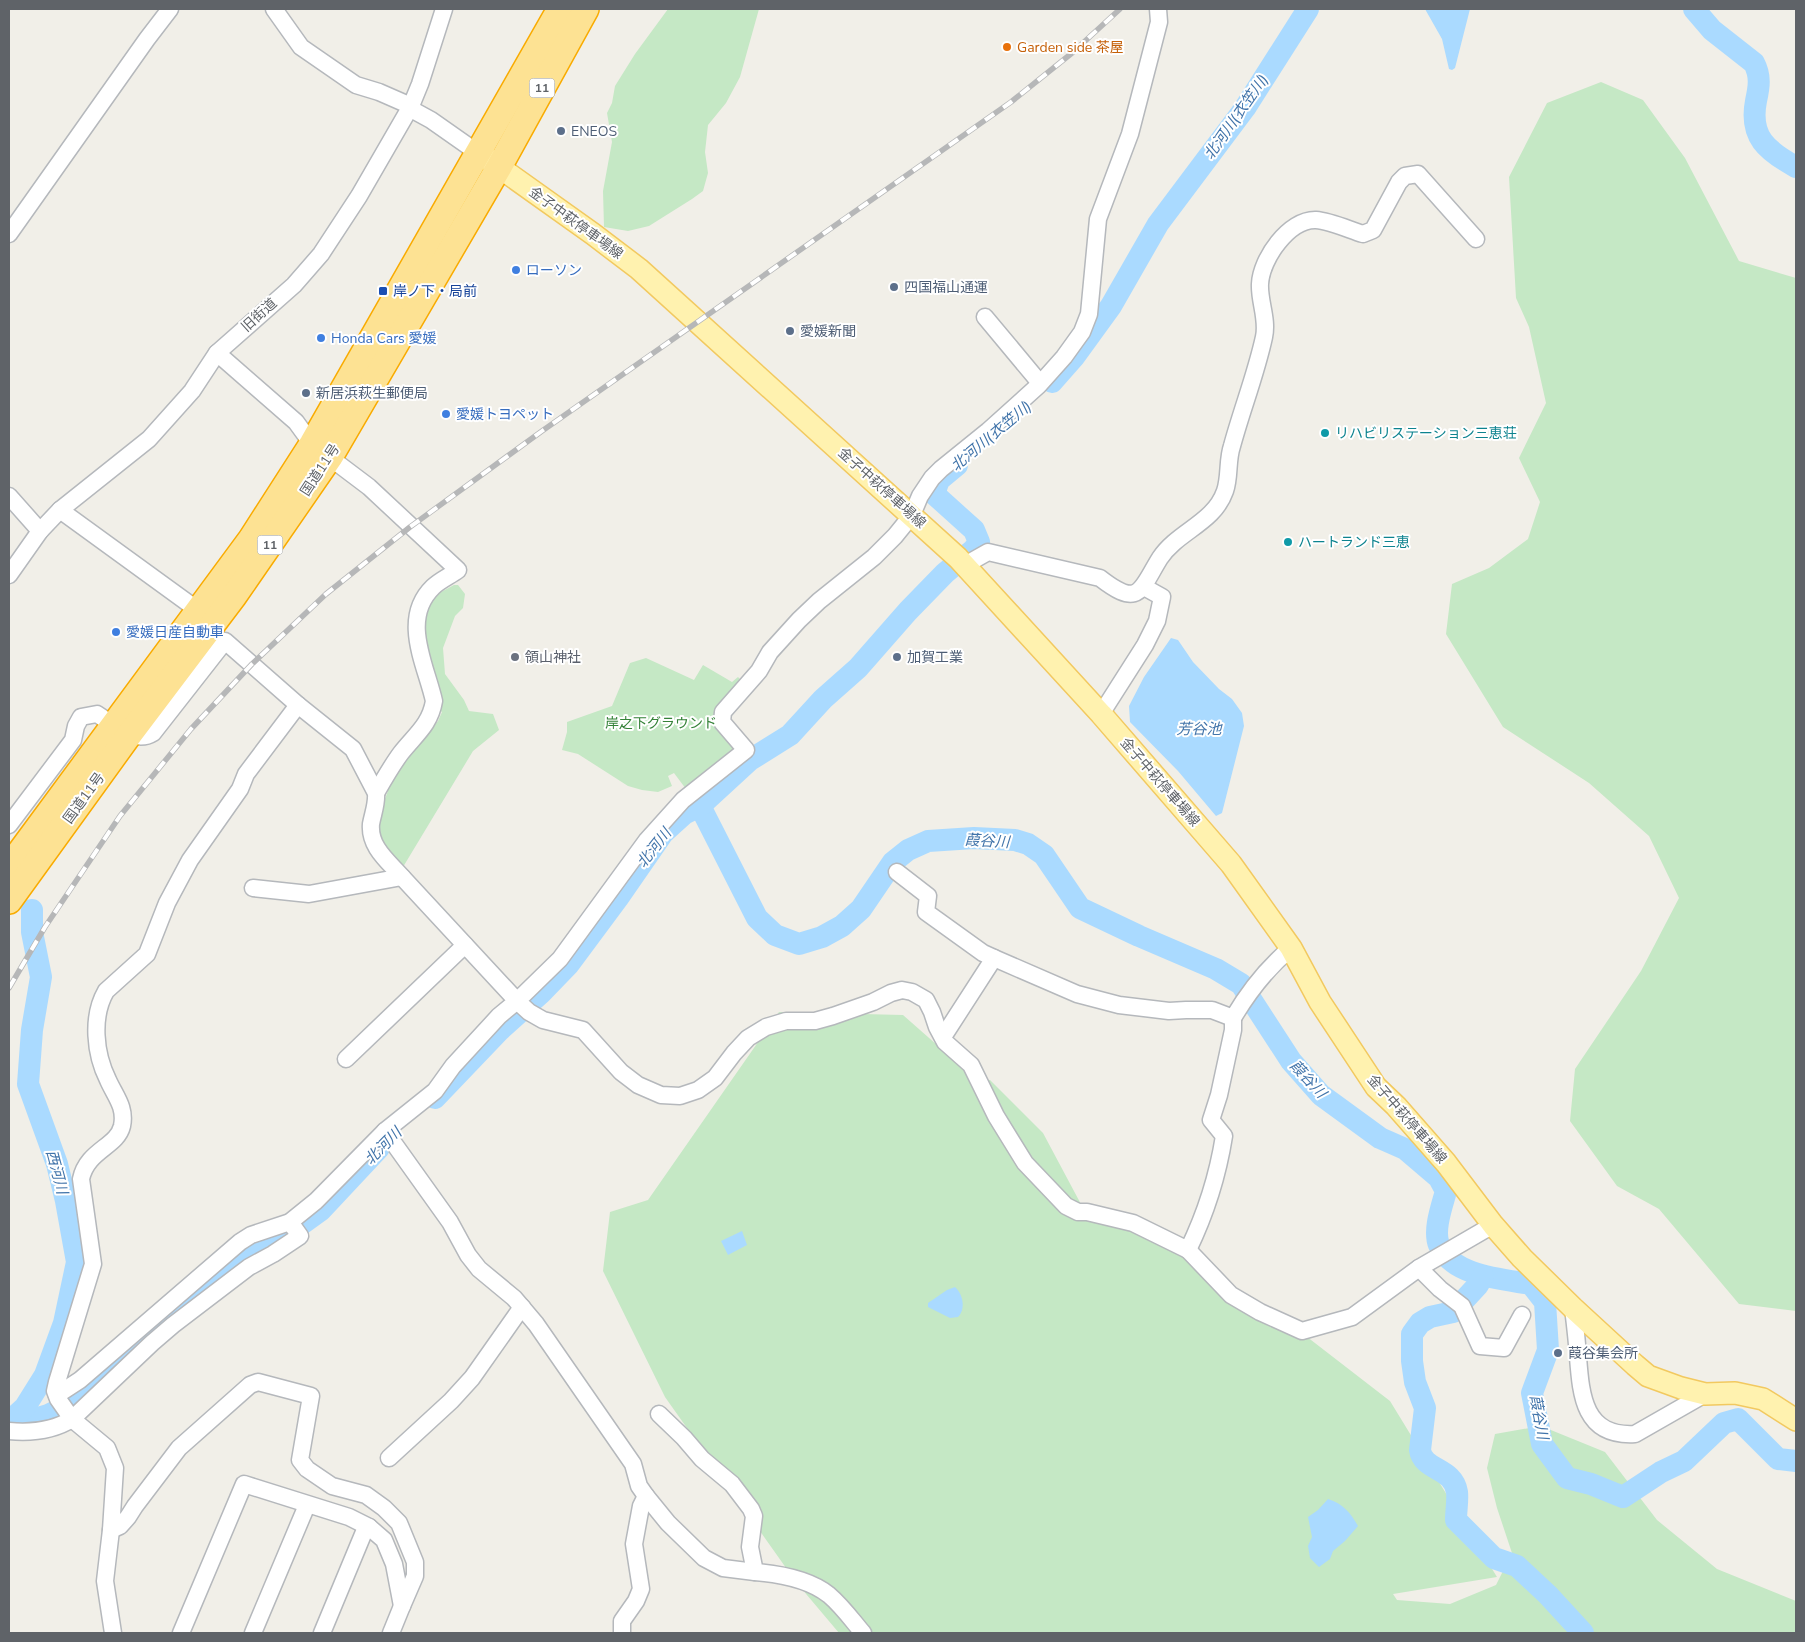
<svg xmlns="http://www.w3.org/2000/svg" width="1805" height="1642" font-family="'Nunito Sans','Noto Sans JP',sans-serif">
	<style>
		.green { fill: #c5e8c5 }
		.water { fill: #aadaff }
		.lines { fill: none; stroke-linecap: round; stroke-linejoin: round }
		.river { stroke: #aadaff; stroke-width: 22 }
		.minor-casing { stroke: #b5b8bc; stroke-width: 19 }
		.major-casing { stroke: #f2c960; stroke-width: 24 }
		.highway-casing { stroke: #f9ab00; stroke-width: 28 }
		.minor { stroke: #fff; stroke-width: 16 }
		.major { stroke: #fff2af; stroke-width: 21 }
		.highway { stroke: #fde293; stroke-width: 25 }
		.rail-casing { stroke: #b6b7b8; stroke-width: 5.5 }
		.rail { stroke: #fff; stroke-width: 4; stroke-dasharray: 11; stroke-linecap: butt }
		.food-dot { fill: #e8710a; stroke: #fff; stroke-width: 2 }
		.service-dot { fill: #5c6f8a; stroke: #fff; stroke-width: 2 }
		.shop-dot { fill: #3f7fe0; stroke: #fff; stroke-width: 2 }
		.transit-dot { fill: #1a4fb4; stroke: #fff; stroke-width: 2 }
		.culture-dot { fill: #0f9aa8; stroke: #fff; stroke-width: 2 }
		.worship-dot { fill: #6b7280; stroke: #fff; stroke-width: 2 }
		.labels { text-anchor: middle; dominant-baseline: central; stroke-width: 4; stroke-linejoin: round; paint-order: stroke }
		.shield { fill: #fff; stroke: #8f9295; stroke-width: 1 }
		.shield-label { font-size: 12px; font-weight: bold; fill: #5f6368 }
		.food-label { font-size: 14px; fill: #c56008; stroke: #fff; text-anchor: start }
		.service-label { font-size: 14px; fill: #4e5e75; stroke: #fff; text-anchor: start }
		.street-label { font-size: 14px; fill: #5f6368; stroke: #fff }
		.shop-label { font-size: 14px; fill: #366cbe; stroke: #fff; text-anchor: start }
		.transit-label { font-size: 14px; fill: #164399; stroke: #fff; text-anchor: start }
		.culture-label { font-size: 14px; fill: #0d838f; stroke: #fff; text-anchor: start }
		.worship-label { font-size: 14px; fill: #5b616d; stroke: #fff; text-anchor: start }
		.park-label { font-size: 14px; fill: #348238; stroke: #fff }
		.water-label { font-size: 15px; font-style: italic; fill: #4174aa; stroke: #fff }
	</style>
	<rect width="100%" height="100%" fill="#f1efe8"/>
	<!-- green -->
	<g class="green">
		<path d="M 668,9 L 759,9 L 740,77 L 726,103 L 708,125 L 705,152 L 708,173 L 703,191 L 692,199 L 649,226 L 628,231 L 604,227 L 603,191 L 612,142 L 607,113 L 612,103 L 615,86 L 635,54 Z"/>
		<path d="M 1601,82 L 1643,100 L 1685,158 L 1739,261 L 1796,278 L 1796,1311 L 1739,1304 L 1659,1209 L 1617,1186 L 1570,1121 L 1575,1069 L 1641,971 L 1679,898 L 1649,836 L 1589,783 L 1503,727 L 1446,634 L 1452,584 L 1489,568 L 1528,539 L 1540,502 L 1519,458 L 1546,403 L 1529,327 L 1516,298 L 1509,177 L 1547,103 Z"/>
		<path d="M 454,585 L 458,585 L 465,594 L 463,608 L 455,616 L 443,648 L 445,674 L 464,700 L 469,711 L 493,714 L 499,730 L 473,751 L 403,867 L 379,838 L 379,814 L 388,791 L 385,785 L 438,721 L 442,712 L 439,710 L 426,656 L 423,622 L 431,602 L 441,592 Z"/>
		<path d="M 646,658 L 694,680 L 703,665 L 732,682 L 738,677 L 742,681 L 717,712 L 736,749 L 686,789 L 674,773 L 668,776 L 672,786 L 658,792 L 642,790 L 628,786 L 578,754 L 562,750 L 567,732 L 567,722 L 612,706 L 630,663 Z"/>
		<path d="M 779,1012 L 903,1015 L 979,1082 L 990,1080 L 1043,1133 L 1083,1208 L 1190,1255 L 1226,1297 L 1302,1333 L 1390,1401 L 1420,1450 L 1421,1457 L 1428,1464 L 1497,1577 L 1393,1594 L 1397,1600 L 1450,1604 L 1496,1585 L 1512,1553 L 1497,1508 L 1487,1468 L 1495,1434 L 1541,1426 L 1605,1452 L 1657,1520 L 1717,1569 L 1796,1601 L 1796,1633 L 839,1633 L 796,1582 L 665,1397 L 603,1271 L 610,1212 L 648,1200 Z"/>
	</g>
	<!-- water -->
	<g class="water">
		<path d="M 1425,9 L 1470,9 L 1455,68 L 1452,70 L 1449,69 L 1442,39 Z"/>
		<path d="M 1171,638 L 1178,640 L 1193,662 L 1219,689 L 1232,699 L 1242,713 L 1244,726 L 1222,813 L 1216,816 L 1178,771 L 1130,722 L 1129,706 L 1144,677 Z"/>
		<path d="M 742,1231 L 747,1245 L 728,1255 L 721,1241 Z"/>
		<path d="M 955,1287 C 963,1294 966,1309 958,1317 L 950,1318 L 928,1307 L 928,1303 L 947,1290 Z"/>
		<path d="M 1328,1499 C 1343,1504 1350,1512 1358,1526 L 1345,1541 L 1333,1551 L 1330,1559 L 1319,1567 L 1310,1558 L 1308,1546 L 1312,1537 L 1308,1517 L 1318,1510 Z"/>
	</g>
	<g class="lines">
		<!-- river -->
		<g class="river">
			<path d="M 1694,9 L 1712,30 L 1754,63 C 1761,76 1759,87 1756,101 C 1749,137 1767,151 1796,167"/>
			<path d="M 1052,382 L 1074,357 L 1111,306 L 1158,224 L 1245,108 L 1308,9"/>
			<path d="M 700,806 L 757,918 L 775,935 L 799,944 L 822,937 L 842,926 L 861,909 L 893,862 L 908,850 L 928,841 L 974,838 L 1015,840 L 1028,844 L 1044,855 L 1080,908 L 1139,936 L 1216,969 L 1241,984 L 1291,1061 L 1321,1095 L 1380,1138 L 1405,1149 L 1439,1178 L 1446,1191 C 1442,1206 1433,1230 1439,1245 C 1452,1276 1502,1279 1531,1284 L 1545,1302 L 1548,1350 L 1532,1393 L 1542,1444 L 1567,1478 L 1591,1484 L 1623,1497 L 1661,1472 L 1684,1461 L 1724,1423 L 1738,1419 L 1778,1459 L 1796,1461"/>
			<path d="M 435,1098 L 500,1030 L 541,993 L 569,964 L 618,898 L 663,833 L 684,814 L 700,806 L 750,760 L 790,735 L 823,699 L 858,668 L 908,611 L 945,573 L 973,550 L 979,542 L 974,530 L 934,494 L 939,480 L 957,465"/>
			<path d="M 1483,1276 L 1478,1285 L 1453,1312 L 1430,1317 L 1420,1323 L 1412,1334 L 1412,1361 L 1415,1382 L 1425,1408 L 1420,1450 C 1423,1471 1453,1467 1457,1492 C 1458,1501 1456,1511 1456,1520 L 1494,1558 L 1517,1566 L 1548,1595 L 1583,1633"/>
			<path d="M 9,1418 L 31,1420 L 48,1415 L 74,1402 L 91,1383 L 139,1342 L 180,1311 L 222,1270 L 252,1251 L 285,1236 L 321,1210 L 379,1148"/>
			<path d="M 13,1418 L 25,1407 L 45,1375 L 64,1323 L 77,1262 L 66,1201 L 57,1164 L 28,1084 L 32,1030 L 41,977 L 32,932 L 32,910"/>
		</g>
		<!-- minor casing -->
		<g class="minor-casing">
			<g id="minor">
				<path d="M 274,9 L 301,47 L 356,85 L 379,92 L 411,106"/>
				<path d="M 1158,9 L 1159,22 L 1130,134 L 1098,219 L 1089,314 L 1082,332 L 1064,357 L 1039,385 L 988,431 L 941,469 L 932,478 L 920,496 L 912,515 L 895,536 L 874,557 L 819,601 L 799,620 L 770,652 L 759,671 L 723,712 L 722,722 L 746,750 L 683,800 L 647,840 L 560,959 L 517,1001 L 529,1012 L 543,1020 L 583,1030 L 621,1072 L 638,1085 L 661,1095 L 680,1096 L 698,1090 L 715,1078 L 734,1053 L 748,1038 L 766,1027 L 786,1021 L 815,1021 L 833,1016 L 873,1002 L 891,993 L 902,990 L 912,992 L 926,1000 L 932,1012 L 937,1027 L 945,1042 L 971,1065 L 996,1116 L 1025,1163 L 1066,1206 L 1078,1212 L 1087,1212 L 1133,1223 L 1188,1250 C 1205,1215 1218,1174 1224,1136 L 1211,1120 L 1219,1095 L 1233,1030 L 1233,1018"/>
				<path d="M 409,108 L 431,120 L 478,153"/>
				<path d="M 9,234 L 147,39 L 170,9"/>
				<path d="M 985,317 L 1040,383"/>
				<path d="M 217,353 L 296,422 L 312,444 L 369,487 L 458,570 C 450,576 440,580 433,587 C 400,619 426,665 434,701 C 430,725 415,735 401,753 C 392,765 384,779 376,793"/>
				<path d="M 9,496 L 40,531"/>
				<path d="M 60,510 L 199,611"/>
				<path d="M 965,565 L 988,552 L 1100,578 C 1140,609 1140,590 1160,558 C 1178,531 1214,523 1225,491 C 1230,477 1227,460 1232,446 C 1242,409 1256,374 1264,337 C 1268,319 1259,301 1260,284 C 1261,259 1289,219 1316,220 C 1330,221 1350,230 1363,234 L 1373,230 L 1399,182 L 1405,176 L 1418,174 L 1476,239"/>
				<path d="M 9,575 L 40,531 L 60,510 L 149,439 L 192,391 L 217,353 L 294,285 L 321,254 L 359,196 L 411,106 L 420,84 L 444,9"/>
				<path d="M 1101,714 L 1145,645 L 1157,621 L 1162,597 L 1144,587"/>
				<path d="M 9,825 L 73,740 L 76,726 L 81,717 L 97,714 C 113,724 134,745 153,733 L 225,641 L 298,705 L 246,774 L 240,789 L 190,860 L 167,903 L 147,954 L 106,991 C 91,1017 95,1054 108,1080 C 115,1096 126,1107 122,1126 C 117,1147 87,1150 81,1179 L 93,1264 L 57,1382 L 55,1391 L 58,1399 L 72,1419 L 107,1448 L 115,1468 L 111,1530 L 105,1581 L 113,1633"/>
				<path d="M 897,872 L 928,896 L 926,912 L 983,953 L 994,958"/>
				<path d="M 253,888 L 309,894 L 402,877 C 388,861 369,847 371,824 C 373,813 377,804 376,793 L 353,749 L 298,705"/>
				<path d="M 943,1037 L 994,958 L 1077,994 L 1119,1005 L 1169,1011 L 1186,1010 L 1212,1010 L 1233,1018 C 1249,991 1267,968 1291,948"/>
				<path d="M 346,1059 L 465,945"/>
				<path d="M 385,1131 L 450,1222 L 468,1255 L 479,1269 L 514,1298 L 536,1324 L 633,1464 L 639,1486 L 646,1496 L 668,1523 L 704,1558 L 723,1568 L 755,1572"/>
				<path d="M 1188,1250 L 1231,1295 L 1260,1312 L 1302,1331 L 1352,1317 L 1419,1268 L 1493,1225"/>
				<path d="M 1419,1268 L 1440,1289 L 1462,1306 L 1480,1346 L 1504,1348 L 1522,1315"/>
				<path d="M 1573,1308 C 1575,1324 1577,1341 1578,1357 C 1581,1396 1584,1437 1635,1434 L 1705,1394"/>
				<path d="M 57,1395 L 80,1380 L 240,1242 L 251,1235 L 290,1222 L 316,1201 L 385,1131 L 435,1091 L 453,1066 L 499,1016 L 517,1001 L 402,877"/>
				<path d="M 659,1414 L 684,1438 L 702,1459 L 732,1484 L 751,1509 L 754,1516 L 750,1547 L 755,1572 C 780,1574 809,1579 829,1595 C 842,1606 852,1620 863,1633"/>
				<path d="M 9,1431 C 31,1433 53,1431 72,1419 L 152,1343 L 173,1325 L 249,1267 L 273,1254 L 300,1236 L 290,1222"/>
				<path d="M 389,1458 L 451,1401 L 472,1378 L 522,1307"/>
				<path d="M 111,1530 L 120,1526 L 128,1517 L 135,1506 L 179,1448 L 250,1385 L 258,1382 L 311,1396 L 300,1460 L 307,1469 L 332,1486 L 366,1495 L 384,1508 L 399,1523 L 415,1562 L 415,1576 L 402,1606 L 394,1564 L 384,1540 L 369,1527 L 349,1517 L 244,1484 L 181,1633"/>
				<path d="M 253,1633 L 307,1505"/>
				<path d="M 322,1633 L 364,1532 L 369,1527"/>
				<path d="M 391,1633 L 402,1606"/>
				<path d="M 622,1633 L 622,1621 L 636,1601 L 641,1589 L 634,1544 L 641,1506 L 646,1496"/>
			</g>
		</g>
		<!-- major casing -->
		<g class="major-casing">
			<path id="major" d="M 485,157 L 593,234 L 639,269 L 958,558 L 1101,714 L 1231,864 L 1291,948 L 1320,1002 L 1376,1087 L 1396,1106 L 1446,1163 L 1493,1225 L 1522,1258 L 1573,1308 L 1635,1365 L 1648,1376 L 1681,1388 L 1705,1394 L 1735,1393 L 1763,1399 L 1796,1420"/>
		</g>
		<!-- highway casing -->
		<g class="highway-casing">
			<g id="highway">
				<path d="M 9,867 L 251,539 L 312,444 L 560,9"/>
				<path d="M 9,901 L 129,735 L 234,596 L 330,457 L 499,167 L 586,9"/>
			</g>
		</g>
		<!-- minor -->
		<use href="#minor" class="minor"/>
		<!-- major -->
		<use href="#major" class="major"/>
		<!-- highway -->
		<use href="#highway" class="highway"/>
		<!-- rail casing -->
		<g class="rail-casing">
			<path id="rail" d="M 9,988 L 45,927 L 120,816 L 191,729 L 252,664 L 326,594 L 410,527 L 542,431 L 1011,102 L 1072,53 L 1120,9"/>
		</g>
		<!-- rail -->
		<use href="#rail" class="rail"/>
	</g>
	<!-- markers -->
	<circle class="food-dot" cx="1007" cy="47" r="5"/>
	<g class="service-dot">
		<circle cx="561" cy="131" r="5"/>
		<circle cx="894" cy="287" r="5"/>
		<circle cx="790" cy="331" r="5"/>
		<circle cx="306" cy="393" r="5"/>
		<circle cx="897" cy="657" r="5"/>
		<circle cx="1558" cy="1353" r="5"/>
	</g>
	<g class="shop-dot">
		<circle cx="516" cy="270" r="5"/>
		<circle cx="321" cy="338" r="5"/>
		<circle cx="446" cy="414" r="5"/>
		<circle cx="116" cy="632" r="5"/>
	</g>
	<rect class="transit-dot" x="378" y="286" width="10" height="10" rx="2.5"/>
	<g class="culture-dot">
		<circle cx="1325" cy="433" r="5"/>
		<circle cx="1288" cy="542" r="5"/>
	</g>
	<circle class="worship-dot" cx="515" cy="657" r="5"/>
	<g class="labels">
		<!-- shield labels -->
		<g class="shield">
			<rect x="529.5" y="78.5" width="25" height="19" rx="4"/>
			<rect x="257.5" y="535.5" width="25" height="19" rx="4"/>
		</g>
		<g class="shield-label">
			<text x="542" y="88">11</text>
			<text x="270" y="545">11</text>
		</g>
		<!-- food labels -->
		<g class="food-label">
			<text x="1017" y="47">Garden side 茶屋</text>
		</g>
		<!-- service labels -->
		<g class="service-label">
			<text x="571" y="131">ENEOS</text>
			<text x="904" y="287">四国福山通運</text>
			<text x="800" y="331">愛媛新聞</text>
			<text x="316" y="393">新居浜萩生郵便局</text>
			<text x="907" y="657">加賀工業</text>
			<text x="1568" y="1353">葭谷集会所</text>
		</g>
		<!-- street labels -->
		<g class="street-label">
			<text transform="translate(576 223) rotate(36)">金子中萩停車場線</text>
			<text transform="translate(259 315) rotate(-42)">旧街道</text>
			<text transform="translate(320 470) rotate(-57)">国道11号</text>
			<text transform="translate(882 488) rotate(42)">金子中萩停車場線</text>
			<text transform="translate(1160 782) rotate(49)">金子中萩停車場線</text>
			<text transform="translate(84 798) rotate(-54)">国道11号</text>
			<text transform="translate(1407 1119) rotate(49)">金子中萩停車場線</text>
		</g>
		<!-- shop labels -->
		<g class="shop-label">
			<text x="526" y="270">ローソン</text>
			<text x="331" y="338">Honda Cars 愛媛</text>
			<text x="456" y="414">愛媛トヨペット</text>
			<text x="126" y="632">愛媛日産自動車</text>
		</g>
		<!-- transit labels -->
		<g class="transit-label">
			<text x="393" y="291">岸ノ下・局前</text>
		</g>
		<!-- culture labels -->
		<g class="culture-label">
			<text x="1335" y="433">リハビリステーション三恵荘</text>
			<text x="1298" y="542">ハートランド三恵</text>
		</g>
		<!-- worship labels -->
		<g class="worship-label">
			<text x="525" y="657">領山神社</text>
		</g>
		<!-- park labels -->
		<g class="park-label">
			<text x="661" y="723">岸之下グラウンド</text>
		</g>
		<!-- water labels -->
		<g class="water-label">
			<text transform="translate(1236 117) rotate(-55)">北河川(衣笠川)</text>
			<text transform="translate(991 436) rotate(-40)">北河川(衣笠川)</text>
			<text x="1199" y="729">芳谷池</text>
			<text transform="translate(987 841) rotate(3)">葭谷川</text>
			<text transform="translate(654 848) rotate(-52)">北河川</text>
			<text transform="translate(1308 1079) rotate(47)">葭谷川</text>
			<text transform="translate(383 1146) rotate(-45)">北河川</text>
			<text transform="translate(57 1172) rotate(75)">西河川</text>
			<text transform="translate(1539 1417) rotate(80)">葭谷川</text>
		</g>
	</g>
	<!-- border -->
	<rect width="1805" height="1642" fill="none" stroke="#5f6368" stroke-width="20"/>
</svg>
